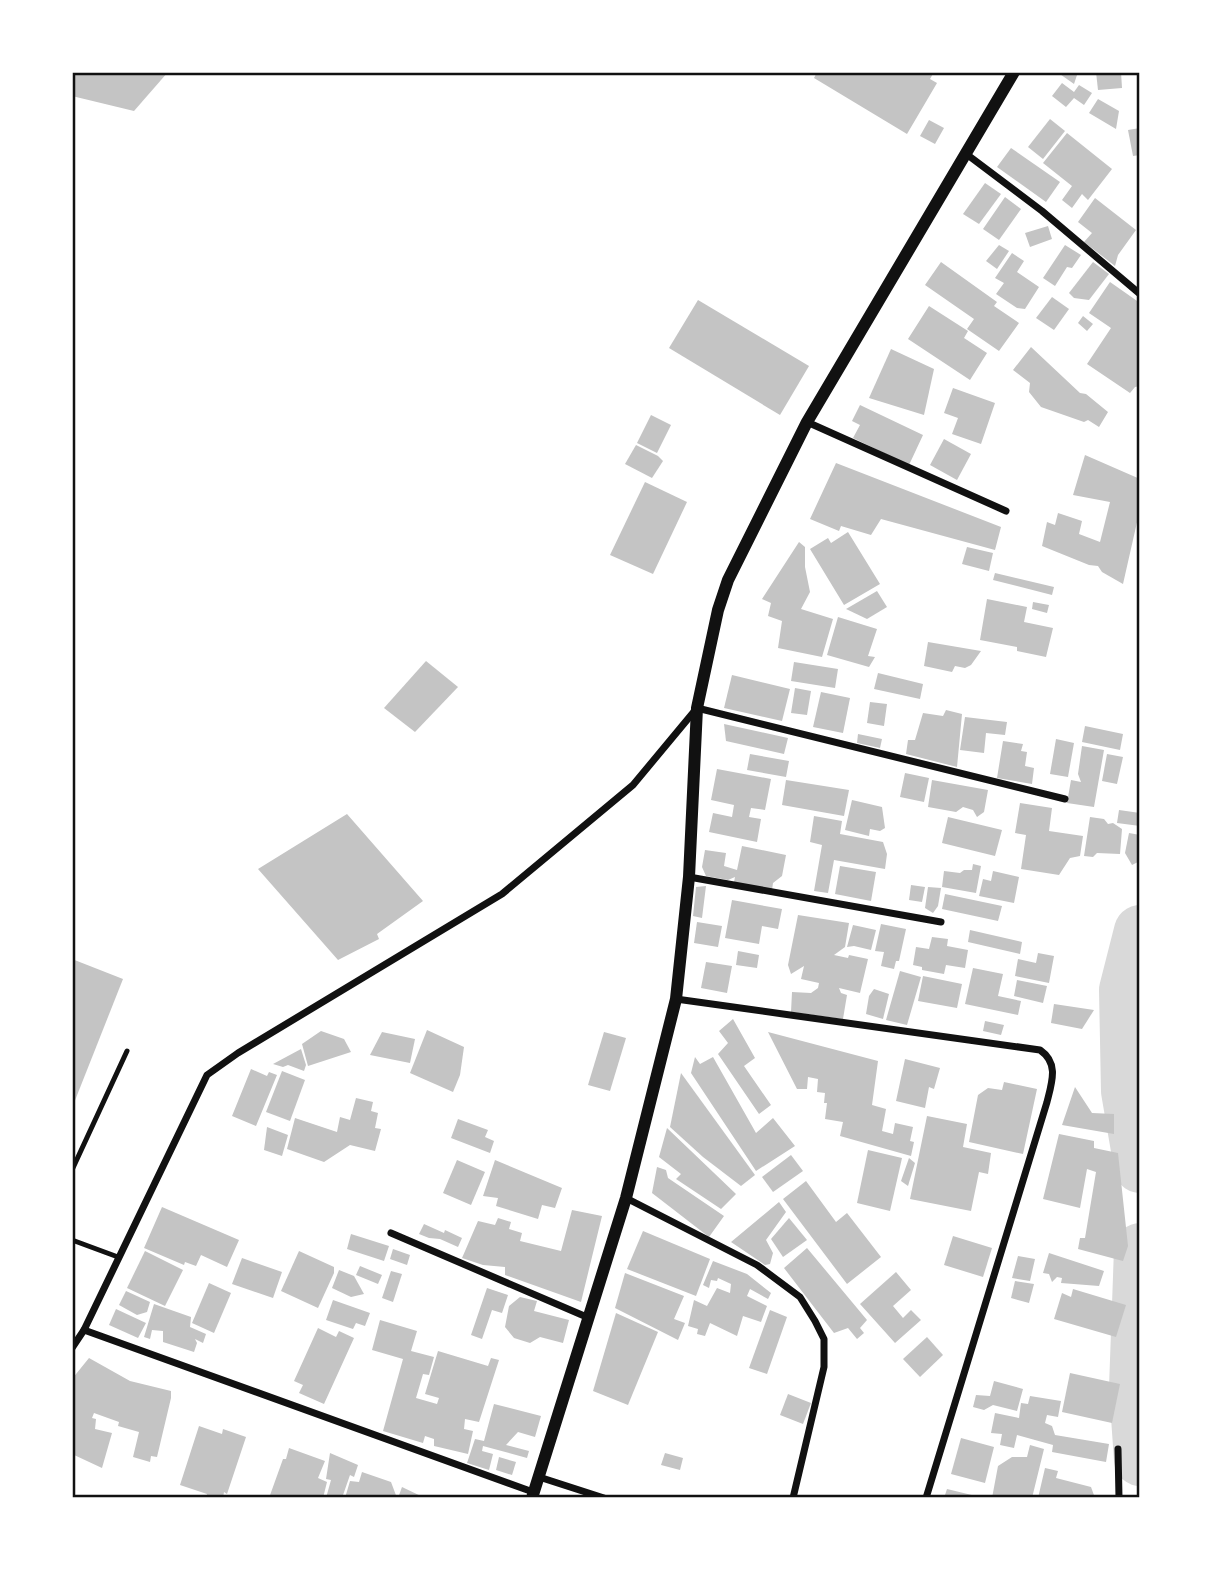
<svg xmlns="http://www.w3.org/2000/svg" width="1212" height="1570" font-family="'PT Sans',sans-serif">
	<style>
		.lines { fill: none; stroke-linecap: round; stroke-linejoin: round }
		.river { stroke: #d9d9d9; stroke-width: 52 }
		.building { fill: #c4c4c4 }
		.service { stroke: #111; stroke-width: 5 }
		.minor { stroke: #111; stroke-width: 7 }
		.tertiary { stroke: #111; stroke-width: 12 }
		.neatline { fill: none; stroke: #111; stroke-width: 2.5 }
	</style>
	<rect width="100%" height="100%" fill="#fff"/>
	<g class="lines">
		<!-- river -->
		<g class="river">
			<path d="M 1140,931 L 1125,990 L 1127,1091 L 1140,1167"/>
			<path d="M 1140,1249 L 1135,1388 L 1140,1460"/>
		</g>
	</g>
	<!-- building -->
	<g class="building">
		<path d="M 72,72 L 168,72 L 134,111 L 72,96 Z"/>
		<path d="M 817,72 L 934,72 L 930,79 L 937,83 L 907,134 L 814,78 Z"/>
		<path d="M 1057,72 L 1078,72 L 1074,84 Z"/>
		<path d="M 1096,72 L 1121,72 L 1122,88 L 1098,90 Z"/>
		<path d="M 1062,83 L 1074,92 L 1079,85 L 1092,93 L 1084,105 L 1074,98 L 1066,107 L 1052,96 Z"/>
		<path d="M 1098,99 L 1119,111 L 1116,129 L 1089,113 Z"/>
		<path d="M 1050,119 L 1065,131 L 1043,159 L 1028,147 Z"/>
		<path d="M 929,120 L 944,128 L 935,144 L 920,136 Z"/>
		<path d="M 1140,128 L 1140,155 L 1133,156 L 1128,130 Z"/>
		<path d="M 1067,133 L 1112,169 L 1088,200 L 1082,194 L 1072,208 L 1062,200 L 1072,186 L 1043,163 Z"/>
		<path d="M 1011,148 L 1060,182 L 1046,202 L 997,167 Z"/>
		<path d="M 985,183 L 1001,194 L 979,224 L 963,214 Z"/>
		<path d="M 1005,197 L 1021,209 L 999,240 L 983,229 Z"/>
		<path d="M 1095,198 L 1136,230 L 1118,255 L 1115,266 L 1084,242 L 1092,233 L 1078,222 Z"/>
		<path d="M 1048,226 L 1052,239 L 1030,247 L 1025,233 Z"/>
		<path d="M 999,245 L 1009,251 L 997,269 L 986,261 Z"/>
		<path d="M 1065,245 L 1081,255 L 1072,268 L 1067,267 L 1055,286 L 1043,278 Z"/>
		<path d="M 1012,253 L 1024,261 L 1017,272 L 1039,287 L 1025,309 L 1017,308 L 996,294 L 1004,283 L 995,278 Z"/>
		<path d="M 941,262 L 997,302 L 994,306 L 1019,323 L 999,351 L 967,329 L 974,319 L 925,285 Z"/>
		<path d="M 1093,262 L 1109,274 L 1089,300 L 1074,298 L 1069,293 Z"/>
		<path d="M 1110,282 L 1140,303 L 1140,386 L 1135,387 L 1130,393 L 1087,364 L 1111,328 L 1089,313 Z"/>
		<path d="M 1052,297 L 1069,309 L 1054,330 L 1036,318 Z"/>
		<path d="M 698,300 L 809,366 L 780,415 L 669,348 Z"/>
		<path d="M 929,306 L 968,331 L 964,338 L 987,353 L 970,380 L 908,339 Z"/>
		<path d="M 1083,316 L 1093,324 L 1087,331 L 1078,323 Z"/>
		<path d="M 1031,347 L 1080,393 L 1086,394 L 1108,412 L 1099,427 L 1088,420 L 1084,422 L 1041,407 L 1029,392 L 1030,383 L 1013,370 Z"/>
		<path d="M 891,349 L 934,369 L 924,415 L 869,398 Z"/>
		<path d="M 953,388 L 995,403 L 981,444 L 952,434 L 958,418 L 944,413 Z"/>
		<path d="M 860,405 L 923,435 L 909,465 L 853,438 L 860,425 L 852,421 Z"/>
		<path d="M 651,415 L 671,425 L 657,453 L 637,443 Z"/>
		<path d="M 944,439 L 971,454 L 957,480 L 930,465 Z"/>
		<path d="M 636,445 L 658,456 L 663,461 L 652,478 L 625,464 Z"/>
		<path d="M 1085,455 L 1140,479 L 1140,509 L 1123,584 L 1102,572 L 1098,566 L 1089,565 L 1042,546 L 1047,522 L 1055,525 L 1058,513 L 1082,521 L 1079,534 L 1100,542 L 1110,502 L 1073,495 Z"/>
		<path d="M 836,463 L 1001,527 L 995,550 L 881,519 L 871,535 L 841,526 L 839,531 L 810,519 Z"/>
		<path d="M 645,482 L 687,502 L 653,574 L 610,555 Z"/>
		<path d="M 848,532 L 880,584 L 844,605 L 810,549 L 828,538 L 831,543 Z"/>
		<path d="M 799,542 L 805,547 L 805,567 L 810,592 L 801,609 L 833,619 L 822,657 L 778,648 L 782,621 L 768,616 L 771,603 L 762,599 Z"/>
		<path d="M 967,547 L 993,553 L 989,571 L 962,564 Z"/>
		<path d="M 995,573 L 1054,587 L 1052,595 L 993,580 Z"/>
		<path d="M 877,591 L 887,607 L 867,619 L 846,609 Z"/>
		<path d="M 987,599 L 1027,607 L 1024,622 L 1053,628 L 1046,657 L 1017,651 L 1017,647 L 980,640 Z"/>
		<path d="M 1033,602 L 1049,605 L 1047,613 L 1032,609 Z"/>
		<path d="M 838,617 L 877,629 L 868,656 L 875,657 L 869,667 L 827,655 Z"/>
		<path d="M 928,642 L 981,651 L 971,665 L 965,668 L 955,666 L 952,672 L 924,666 Z"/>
		<path d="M 426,661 L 458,687 L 415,732 L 384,708 Z"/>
		<path d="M 794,662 L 838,669 L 835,688 L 791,681 Z"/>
		<path d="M 878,673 L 923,684 L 920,699 L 874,689 Z"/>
		<path d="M 732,675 L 790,689 L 782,721 L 724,708 Z"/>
		<path d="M 795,688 L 811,691 L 807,715 L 791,713 Z"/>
		<path d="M 821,692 L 850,698 L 843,733 L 813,727 Z"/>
		<path d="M 870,702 L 887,704 L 884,726 L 867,723 Z"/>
		<path d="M 946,710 L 962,714 L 957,767 L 906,754 L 908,740 L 915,740 L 923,713 L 943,716 Z"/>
		<path d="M 965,717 L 1007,722 L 1005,735 L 986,733 L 984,753 L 960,750 Z"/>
		<path d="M 724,724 L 788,738 L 784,754 L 726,741 Z"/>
		<path d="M 1085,726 L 1123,734 L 1120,750 L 1082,742 Z"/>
		<path d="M 858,734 L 882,739 L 880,748 L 857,743 Z"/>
		<path d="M 1056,739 L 1074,743 L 1068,777 L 1050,774 Z"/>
		<path d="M 1003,741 L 1023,744 L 1021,751 L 1027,752 L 1025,766 L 1034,768 L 1032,784 L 997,778 Z"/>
		<path d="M 1082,746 L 1104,750 L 1094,807 L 1067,803 L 1071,780 L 1081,782 L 1078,774 Z"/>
		<path d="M 750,754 L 789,761 L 786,777 L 747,770 Z"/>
		<path d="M 1107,754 L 1123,757 L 1117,784 L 1102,781 Z"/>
		<path d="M 717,769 L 771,779 L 765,810 L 751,808 L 749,817 L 761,819 L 757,842 L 709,832 L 713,813 L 732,817 L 734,805 L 711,800 Z"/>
		<path d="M 905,773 L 929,778 L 924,802 L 900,797 Z"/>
		<path d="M 786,780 L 849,790 L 844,816 L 782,805 Z"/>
		<path d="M 932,780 L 988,790 L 984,812 L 977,817 L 973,810 L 963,807 L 956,812 L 928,807 Z"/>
		<path d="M 852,800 L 882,807 L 885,828 L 880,831 L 870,829 L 869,836 L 845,830 Z"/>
		<path d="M 1020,803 L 1052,808 L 1049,831 L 1083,836 L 1080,856 L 1070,858 L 1059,875 L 1021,869 L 1026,835 L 1015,833 Z"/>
		<path d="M 1119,810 L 1140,813 L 1140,826 L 1117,823 Z"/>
		<path d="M 347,814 L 423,901 L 377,934 L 379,939 L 338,960 L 258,869 Z"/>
		<path d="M 814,816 L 842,821 L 840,834 L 883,842 L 887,854 L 885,869 L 834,860 L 828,893 L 814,891 L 822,845 L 810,842 Z"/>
		<path d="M 948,817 L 1002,830 L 995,856 L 942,843 Z"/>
		<path d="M 1090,817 L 1104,819 L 1108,824 L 1113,823 L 1122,829 L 1120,854 L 1097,853 L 1093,857 L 1084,856 Z"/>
		<path d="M 1129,833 L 1140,835 L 1140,861 L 1132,865 L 1125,853 Z"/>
		<path d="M 742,846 L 786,855 L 782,876 L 773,883 L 772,890 L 734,882 L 735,877 L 728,880 L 706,876 L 702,867 L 705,850 L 726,853 L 724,866 L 737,870 Z"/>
		<path d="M 973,864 L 981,866 L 976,893 L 942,887 L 944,871 L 960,873 L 964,870 L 972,870 Z"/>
		<path d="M 840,866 L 876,872 L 871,901 L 835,894 Z"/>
		<path d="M 993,871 L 1019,877 L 1014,903 L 979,896 L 983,879 L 991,881 Z"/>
		<path d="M 911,885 L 925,887 L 922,902 L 909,900 Z"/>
		<path d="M 706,886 L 702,918 L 693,916 L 696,887 Z"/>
		<path d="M 928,887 L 941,888 L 938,906 L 933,913 L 925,908 Z"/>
		<path d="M 945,894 L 1002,906 L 998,921 L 942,909 Z"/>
		<path d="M 732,900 L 782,909 L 778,929 L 762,926 L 759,944 L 725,938 Z"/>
		<path d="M 798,915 L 849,923 L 845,947 L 834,955 L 848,958 L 849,955 L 868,959 L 860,993 L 839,988 L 841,993 L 847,995 L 843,1019 L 791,1012 L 792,992 L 811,993 L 818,988 L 819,983 L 801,979 L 804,966 L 791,974 L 788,965 Z"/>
		<path d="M 697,922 L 722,926 L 718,947 L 694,943 Z"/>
		<path d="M 881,924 L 906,929 L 899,961 L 896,961 L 894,969 L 881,966 L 884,952 L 875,951 Z"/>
		<path d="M 853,925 L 876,930 L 871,950 L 854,946 L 847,947 Z"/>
		<path d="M 970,930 L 1022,942 L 1020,954 L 968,942 Z"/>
		<path d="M 932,937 L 948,939 L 947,946 L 968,950 L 965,968 L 946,965 L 944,974 L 922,970 L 922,967 L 913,965 L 916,947 L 929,949 Z"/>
		<path d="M 738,951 L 759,955 L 757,968 L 736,965 Z"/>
		<path d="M 1038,953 L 1054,956 L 1049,983 L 1015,976 L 1018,959 L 1036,963 Z"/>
		<path d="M 72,959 L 123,979 L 72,1108 Z"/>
		<path d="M 706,962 L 732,966 L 727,993 L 701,988 Z"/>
		<path d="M 973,968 L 1003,974 L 998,996 L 1021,1001 L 1018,1015 L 965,1004 Z"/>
		<path d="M 900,971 L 921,977 L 907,1025 L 886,1020 Z"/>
		<path d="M 923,976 L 962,984 L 957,1008 L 918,1001 Z"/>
		<path d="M 1017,980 L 1047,986 L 1043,1003 L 1014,996 Z"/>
		<path d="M 874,989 L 889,994 L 883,1019 L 866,1014 L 869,996 Z"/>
		<path d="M 1054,1004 L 1094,1010 L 1082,1029 L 1051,1023 Z"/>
		<path d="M 733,1019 L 755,1058 L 744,1066 L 771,1105 L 759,1114 L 718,1054 L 728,1043 L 719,1031 Z"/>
		<path d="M 985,1021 L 1004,1025 L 1001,1035 L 983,1031 Z"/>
		<path d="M 427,1030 L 464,1047 L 460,1075 L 453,1092 L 410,1073 Z"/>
		<path d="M 321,1031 L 344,1039 L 351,1052 L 308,1066 L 302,1044 Z"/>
		<path d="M 382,1032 L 415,1039 L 410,1063 L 370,1055 Z"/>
		<path d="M 604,1032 L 626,1038 L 610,1091 L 588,1085 Z"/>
		<path d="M 768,1032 L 878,1061 L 872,1105 L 886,1109 L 882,1131 L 893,1134 L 895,1123 L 913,1127 L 910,1141 L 914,1142 L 911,1156 L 840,1136 L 843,1122 L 825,1119 L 827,1103 L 824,1103 L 825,1093 L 817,1092 L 818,1079 L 808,1077 L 807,1089 L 797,1089 Z"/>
		<path d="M 301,1049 L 306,1065 L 304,1071 L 288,1065 L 283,1067 L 273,1064 Z"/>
		<path d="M 695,1057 L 700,1064 L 713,1057 L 756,1133 L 773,1118 L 795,1146 L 756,1171 L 691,1073 Z"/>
		<path d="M 905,1059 L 940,1068 L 934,1089 L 929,1087 L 925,1108 L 896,1101 Z"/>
		<path d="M 251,1069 L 267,1076 L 269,1072 L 277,1075 L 256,1126 L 232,1116 Z"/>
		<path d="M 282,1071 L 305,1080 L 290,1121 L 266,1112 Z"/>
		<path d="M 681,1073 L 755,1175 L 741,1186 L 703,1157 L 670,1127 Z"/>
		<path d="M 1004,1082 L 1037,1089 L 1023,1154 L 969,1142 L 978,1095 L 988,1088 L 1002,1090 Z"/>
		<path d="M 1075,1087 L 1092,1113 L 1114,1114 L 1114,1134 L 1062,1125 Z"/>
		<path d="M 356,1098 L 373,1102 L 371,1111 L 378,1113 L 375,1128 L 381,1129 L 375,1151 L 350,1145 L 324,1162 L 287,1149 L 295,1118 L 337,1132 L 340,1117 L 350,1120 Z"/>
		<path d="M 927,1116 L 967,1124 L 963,1147 L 991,1153 L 988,1174 L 979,1172 L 971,1211 L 910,1199 Z"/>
		<path d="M 458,1119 L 488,1130 L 485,1137 L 494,1141 L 490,1153 L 451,1138 Z"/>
		<path d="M 267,1127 L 288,1135 L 282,1156 L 264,1150 Z"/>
		<path d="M 667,1128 L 736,1194 L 721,1209 L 676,1179 L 681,1174 L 659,1157 Z"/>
		<path d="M 1059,1134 L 1094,1141 L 1094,1148 L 1118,1153 L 1128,1246 L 1123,1261 L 1078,1249 L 1080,1238 L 1085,1238 L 1096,1172 L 1087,1169 L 1080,1208 L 1043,1199 Z"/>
		<path d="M 868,1150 L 902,1158 L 890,1211 L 857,1203 Z"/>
		<path d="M 791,1155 L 803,1171 L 773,1192 L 762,1177 Z"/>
		<path d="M 909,1158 L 915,1163 L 908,1186 L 901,1181 Z"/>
		<path d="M 457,1160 L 485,1172 L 471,1205 L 443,1193 Z"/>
		<path d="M 495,1160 L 562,1188 L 555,1208 L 542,1205 L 538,1219 L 496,1206 L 498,1198 L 483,1196 Z"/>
		<path d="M 657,1167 L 666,1170 L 668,1178 L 724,1216 L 709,1237 L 652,1193 Z"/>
		<path d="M 806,1181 L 836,1222 L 847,1213 L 881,1257 L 847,1284 L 783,1199 Z"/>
		<path d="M 779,1202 L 786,1212 L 766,1240 L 773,1253 L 770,1264 L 765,1265 L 731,1242 Z"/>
		<path d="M 162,1207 L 239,1240 L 227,1267 L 201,1255 L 196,1266 L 185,1262 L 184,1265 L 144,1248 Z"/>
		<path d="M 572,1210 L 602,1216 L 581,1302 L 505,1275 L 505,1267 L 483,1265 L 462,1258 L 478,1221 L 495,1225 L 498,1218 L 511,1222 L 509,1229 L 522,1233 L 520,1241 L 561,1251 Z"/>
		<path d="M 789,1218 L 807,1240 L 783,1257 L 771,1239 Z"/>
		<path d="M 424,1224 L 444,1233 L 445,1230 L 462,1238 L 458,1247 L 440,1239 L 429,1238 L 419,1234 Z"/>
		<path d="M 643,1231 L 710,1259 L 696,1296 L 627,1269 Z"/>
		<path d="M 351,1234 L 389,1246 L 384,1261 L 347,1249 Z"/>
		<path d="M 953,1236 L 992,1248 L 983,1277 L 944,1265 Z"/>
		<path d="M 807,1248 L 867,1320 L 860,1328 L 864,1333 L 857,1339 L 848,1328 L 834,1333 L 784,1268 Z"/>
		<path d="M 393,1249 L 410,1255 L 407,1265 L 390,1259 Z"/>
		<path d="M 145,1251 L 183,1270 L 165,1306 L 127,1288 Z"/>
		<path d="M 299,1251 L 334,1267 L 334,1273 L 318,1308 L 281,1291 Z"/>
		<path d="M 1049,1253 L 1104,1271 L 1099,1286 L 1061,1283 L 1062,1278 L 1057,1277 L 1052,1282 L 1049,1274 L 1043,1273 Z"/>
		<path d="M 1018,1256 L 1035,1259 L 1030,1281 L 1012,1278 Z"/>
		<path d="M 242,1258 L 282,1272 L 273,1298 L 232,1284 Z"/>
		<path d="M 713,1261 L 747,1274 L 771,1293 L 768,1299 L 750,1289 L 747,1296 L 767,1306 L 761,1322 L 743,1316 L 737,1336 L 710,1323 L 705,1336 L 697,1334 L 698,1329 L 688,1326 L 694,1300 L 707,1306 L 717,1288 L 730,1293 L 731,1284 L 718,1278 L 717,1281 L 711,1280 L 709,1288 L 703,1285 Z"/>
		<path d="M 360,1266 L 382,1275 L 378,1284 L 356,1275 Z"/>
		<path d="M 339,1270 L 354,1276 L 364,1294 L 351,1297 L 332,1288 Z"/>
		<path d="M 391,1271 L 402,1274 L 393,1302 L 382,1298 Z"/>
		<path d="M 896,1272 L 911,1290 L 893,1306 L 903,1318 L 911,1310 L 921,1320 L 895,1343 L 860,1304 Z"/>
		<path d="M 625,1273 L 684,1296 L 674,1319 L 685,1323 L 678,1340 L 615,1308 Z"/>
		<path d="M 1015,1281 L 1034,1284 L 1029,1303 L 1011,1298 Z"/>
		<path d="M 209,1283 L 231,1293 L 214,1333 L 192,1323 Z"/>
		<path d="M 487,1288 L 508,1295 L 502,1313 L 492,1310 L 482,1339 L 471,1335 Z"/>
		<path d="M 1073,1289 L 1126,1305 L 1116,1337 L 1054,1319 L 1062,1293 L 1071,1297 Z"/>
		<path d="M 126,1291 L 150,1302 L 147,1312 L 137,1315 L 119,1305 Z"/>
		<path d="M 520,1297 L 537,1301 L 534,1311 L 569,1320 L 563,1343 L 540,1337 L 530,1343 L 514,1338 L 505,1327 L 509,1306 Z"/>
		<path d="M 333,1300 L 370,1313 L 365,1326 L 356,1323 L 353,1329 L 326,1320 Z"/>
		<path d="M 154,1304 L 191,1317 L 190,1327 L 206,1334 L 203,1343 L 195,1339 L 197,1343 L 194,1352 L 163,1342 L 163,1331 L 152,1330 L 150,1339 L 144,1337 Z"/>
		<path d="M 116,1309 L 146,1323 L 138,1338 L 109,1325 Z"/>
		<path d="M 770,1310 L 787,1317 L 767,1374 L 749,1368 Z"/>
		<path d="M 616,1313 L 658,1332 L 628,1405 L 593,1391 Z"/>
		<path d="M 380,1320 L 417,1331 L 411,1351 L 434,1357 L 429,1375 L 423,1374 L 416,1398 L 437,1404 L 439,1398 L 425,1394 L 438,1351 L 488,1366 L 491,1358 L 499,1360 L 479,1422 L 465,1419 L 464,1429 L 473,1431 L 468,1454 L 434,1446 L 434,1439 L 425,1436 L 423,1443 L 383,1431 L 403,1359 L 372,1350 Z"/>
		<path d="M 318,1328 L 336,1337 L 339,1331 L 354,1338 L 324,1404 L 299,1393 L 303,1385 L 294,1381 Z"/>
		<path d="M 927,1337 L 943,1355 L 920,1377 L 903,1359 Z"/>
		<path d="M 89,1358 L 130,1381 L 171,1391 L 171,1398 L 157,1457 L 151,1456 L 150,1462 L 133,1457 L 139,1432 L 118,1426 L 119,1422 L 94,1413 L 92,1418 L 96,1419 L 95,1429 L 112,1433 L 102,1468 L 72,1454 L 72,1379 Z"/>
		<path d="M 1070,1373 L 1120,1384 L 1112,1423 L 1062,1412 Z"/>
		<path d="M 994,1381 L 1023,1389 L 1017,1411 L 993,1405 L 984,1410 L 973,1407 L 976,1395 L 990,1396 Z"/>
		<path d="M 788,1394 L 811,1403 L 803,1424 L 780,1415 Z"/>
		<path d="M 1030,1396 L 1061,1401 L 1058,1417 L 1047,1415 L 1045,1423 L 1052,1426 L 1055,1435 L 1109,1444 L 1106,1462 L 1052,1452 L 1053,1445 L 1017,1435 L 1014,1448 L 1000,1445 L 1002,1434 L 991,1433 L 995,1413 L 1019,1418 L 1021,1403 L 1028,1404 Z"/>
		<path d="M 494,1404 L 541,1416 L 535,1437 L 518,1432 L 506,1445 L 529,1451 L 527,1458 L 483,1446 L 482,1451 L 493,1454 L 489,1470 L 467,1463 L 475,1439 L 484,1441 Z"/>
		<path d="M 199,1426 L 222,1434 L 223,1429 L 246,1437 L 227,1494 L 224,1492 L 223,1498 L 206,1498 L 207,1494 L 180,1485 Z"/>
		<path d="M 961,1438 L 994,1447 L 985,1483 L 951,1474 Z"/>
		<path d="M 1030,1445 L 1044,1449 L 1032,1498 L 992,1498 L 998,1466 L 1012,1457 L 1027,1457 Z"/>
		<path d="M 289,1448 L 325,1461 L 318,1478 L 327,1482 L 323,1498 L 269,1498 L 283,1459 L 286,1459 Z"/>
		<path d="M 330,1453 L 358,1465 L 354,1477 L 350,1475 L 342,1498 L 326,1498 L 331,1480 L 326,1479 Z"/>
		<path d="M 665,1453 L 683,1458 L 680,1470 L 661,1465 Z"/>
		<path d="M 499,1457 L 516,1462 L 512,1475 L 496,1470 Z"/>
		<path d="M 1045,1468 L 1058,1471 L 1056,1478 L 1091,1487 L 1095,1498 L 1038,1498 Z"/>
		<path d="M 362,1472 L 391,1482 L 397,1498 L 345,1498 L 350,1481 L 359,1482 Z"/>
		<path d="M 402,1487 L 425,1498 L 398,1498 Z"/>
		<path d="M 947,1489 L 980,1497 L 980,1498 L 944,1498 Z"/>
	</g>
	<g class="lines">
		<!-- service -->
		<g class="service">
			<path d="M 72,1170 L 127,1051"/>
			<path d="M 72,1240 L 118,1257"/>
		</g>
		<!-- minor -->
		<g class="minor">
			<path d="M 965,153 L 1042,211 L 1140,294"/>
			<path d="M 807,422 L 1006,511"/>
			<path d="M 689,877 L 941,922"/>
			<path d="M 676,999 L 1040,1050 C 1059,1063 1052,1082 1047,1102 L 926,1498"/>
			<path d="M 626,1198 L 757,1265 L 800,1297 L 815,1321 L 824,1339 L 824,1367 L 793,1498"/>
			<path d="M 391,1233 L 589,1318"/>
			<path d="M 84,1330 L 533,1492"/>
			<path d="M 72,1348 L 84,1330 L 207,1075 L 238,1053 L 502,894 L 633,785 L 697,708 L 1065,799"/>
			<path d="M 1118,1449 L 1119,1498"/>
			<path d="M 539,1477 L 604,1498"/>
		</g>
		<!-- tertiary -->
		<path class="tertiary" d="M 532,1498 L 626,1198 L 676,999 L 689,877 L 697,708 L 718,610 L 728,580 L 807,422 L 1014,72"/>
	</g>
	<!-- border -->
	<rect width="1212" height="1570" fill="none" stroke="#ffffff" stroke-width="147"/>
	<rect x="74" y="74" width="1064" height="1422" class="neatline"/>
</svg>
